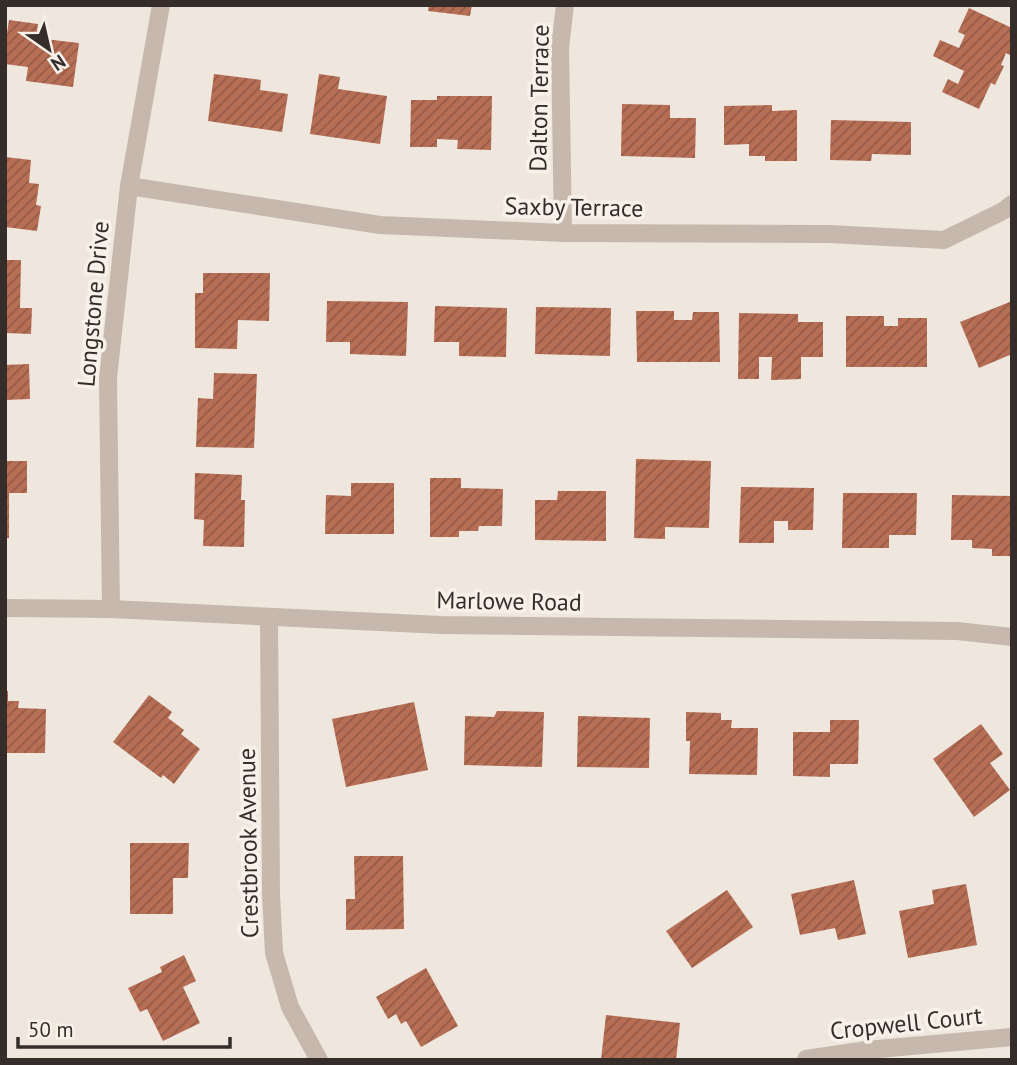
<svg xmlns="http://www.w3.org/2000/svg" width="1017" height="1065" font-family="'PT Sans',sans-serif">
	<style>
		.building { fill: url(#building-hatch) }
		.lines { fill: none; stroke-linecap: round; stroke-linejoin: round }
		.minor { stroke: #c6b8ac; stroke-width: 18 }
		.labels { text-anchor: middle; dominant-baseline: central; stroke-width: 7; stroke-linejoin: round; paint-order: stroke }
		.street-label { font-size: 24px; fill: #352d2a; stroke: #f7f1ea }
	</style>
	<defs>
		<pattern id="building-hatch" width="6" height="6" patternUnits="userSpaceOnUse" patternTransform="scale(1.75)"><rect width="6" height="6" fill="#b66e55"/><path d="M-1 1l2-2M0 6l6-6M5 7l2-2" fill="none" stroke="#955b47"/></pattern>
	</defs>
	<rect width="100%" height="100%" fill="#efe7de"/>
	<!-- building -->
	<g class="building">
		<path d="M 429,5 L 472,5 L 470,16 L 428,11 Z"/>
		<path d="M 969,8 L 1012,28 L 1012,52 L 1010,55 L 1006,53 L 1001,65 L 1004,66 L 995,85 L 991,83 L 979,109 L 942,92 L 948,79 L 958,84 L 964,71 L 933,56 L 940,40 L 959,48 L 965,35 L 958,32 Z"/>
		<path d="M 9,20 L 38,24 L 36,38 L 79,43 L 73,87 L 26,81 L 28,67 L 5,64 L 5,47 Z"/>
		<path d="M 214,74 L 261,80 L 260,90 L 288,94 L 282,132 L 208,121 Z"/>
		<path d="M 319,74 L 340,77 L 338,89 L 387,96 L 380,144 L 310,134 Z"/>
		<path d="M 437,96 L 492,96 L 491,150 L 457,149 L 458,140 L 437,139 L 437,147 L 410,147 L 411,100 L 437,100 Z"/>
		<path d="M 622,104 L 670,105 L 670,118 L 696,118 L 695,158 L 621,156 Z"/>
		<path d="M 772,105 L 772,111 L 797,110 L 797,161 L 765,161 L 765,156 L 749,156 L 749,144 L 724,145 L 724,106 Z"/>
		<path d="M 831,120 L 911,122 L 911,155 L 872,154 L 871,161 L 830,160 Z"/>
		<path d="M 5,157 L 31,160 L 29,183 L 39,184 L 36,205 L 41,206 L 37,231 L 5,227 Z"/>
		<path d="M 5,260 L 21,260 L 20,308 L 32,308 L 31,334 L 5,333 Z"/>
		<path d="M 203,273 L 270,273 L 269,321 L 238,320 L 237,349 L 195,348 L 195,293 L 203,293 Z"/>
		<path d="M 327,301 L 408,302 L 406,356 L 350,354 L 350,342 L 326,342 Z"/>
		<path d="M 1012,301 L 1012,354 L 979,368 L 960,322 Z"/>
		<path d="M 435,306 L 507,308 L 506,357 L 459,356 L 459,342 L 434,342 Z"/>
		<path d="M 536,307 L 611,308 L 610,356 L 535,354 Z"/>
		<path d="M 636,311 L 674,311 L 674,320 L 692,320 L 693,312 L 719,312 L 720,362 L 637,362 Z"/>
		<path d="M 739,313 L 798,314 L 798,322 L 823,322 L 823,357 L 801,357 L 801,379 L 771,380 L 772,357 L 759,357 L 759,379 L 738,379 Z"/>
		<path d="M 846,316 L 884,316 L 884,326 L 898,326 L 898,318 L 927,318 L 927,367 L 846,367 Z"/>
		<path d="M 29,364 L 30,399 L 5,400 L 5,365 Z"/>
		<path d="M 214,373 L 257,374 L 254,448 L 196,447 L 198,398 L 213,399 Z"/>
		<path d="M 636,459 L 711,461 L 709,528 L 665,527 L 665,539 L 634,538 Z"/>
		<path d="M 5,461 L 27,461 L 27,493 L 9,493 L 9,538 L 5,538 Z"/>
		<path d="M 195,473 L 242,475 L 241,500 L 245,500 L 244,547 L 203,546 L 204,520 L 194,519 Z"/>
		<path d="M 430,478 L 461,478 L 461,488 L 503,489 L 502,526 L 479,526 L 478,531 L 459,531 L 459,537 L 430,537 Z"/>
		<path d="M 351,483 L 394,483 L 394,534 L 325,534 L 326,495 L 351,496 Z"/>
		<path d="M 741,487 L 814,488 L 813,530 L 788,530 L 788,521 L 774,521 L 774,543 L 739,543 Z"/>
		<path d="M 558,491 L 606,491 L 606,541 L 535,540 L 535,500 L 557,500 Z"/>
		<path d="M 843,493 L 917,493 L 916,535 L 889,535 L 889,548 L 842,548 Z"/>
		<path d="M 952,495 L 1012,496 L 1012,556 L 992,556 L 992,549 L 972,548 L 972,540 L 951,540 Z"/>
		<path d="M 5,691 L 8,691 L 8,701 L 19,701 L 18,708 L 46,709 L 45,753 L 5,753 Z"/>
		<path d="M 149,695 L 172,712 L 168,718 L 184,730 L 181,734 L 200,749 L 174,784 L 163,775 L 161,778 L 113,742 Z"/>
		<path d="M 414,702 L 428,770 L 346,787 L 332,719 Z"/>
		<path d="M 497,711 L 544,712 L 542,767 L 464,765 L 465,716 L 494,717 Z"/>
		<path d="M 686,712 L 721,713 L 721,720 L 732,720 L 731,728 L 758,728 L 757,775 L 689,774 L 690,741 L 686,741 Z"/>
		<path d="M 578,716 L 650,718 L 649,768 L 577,767 Z"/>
		<path d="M 830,720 L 859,720 L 858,764 L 830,764 L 830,777 L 793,776 L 793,732 L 830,732 Z"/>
		<path d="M 981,724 L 1003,754 L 990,763 L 1010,790 L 974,817 L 933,759 Z"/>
		<path d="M 130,843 L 189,843 L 188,878 L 173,878 L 173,914 L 130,914 Z"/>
		<path d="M 354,856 L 403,856 L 404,929 L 346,930 L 346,899 L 355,899 Z"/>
		<path d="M 854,880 L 866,934 L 838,940 L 835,928 L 800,935 L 791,894 Z"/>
		<path d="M 966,884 L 977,945 L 908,958 L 899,911 L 934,904 L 932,890 Z"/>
		<path d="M 727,890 L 753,927 L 692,968 L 666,931 Z"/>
		<path d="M 184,955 L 196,981 L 183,987 L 200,1023 L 163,1041 L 147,1009 L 140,1012 L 128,988 L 162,972 L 160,967 Z"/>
		<path d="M 426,968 L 458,1026 L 421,1047 L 406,1021 L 401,1024 L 396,1014 L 388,1019 L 376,997 Z"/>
		<path d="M 606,1015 L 680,1023 L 676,1060 L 601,1060 Z"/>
	</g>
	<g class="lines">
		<!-- minor -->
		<g class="minor">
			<path d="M 129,186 L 380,225 L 563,233 L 829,234 L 944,240 L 1003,211 L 1012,204"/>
			<path d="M 563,233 L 560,48 L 565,5"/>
			<path d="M 5,608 L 111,609 L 441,625 L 957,631 L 1012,637"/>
			<path d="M 111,609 L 108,378 L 129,186 L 161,5"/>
			<path d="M 269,617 L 271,894 L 274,953 L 290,1007 L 319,1060"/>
			<path d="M 806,1059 L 867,1050 L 1012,1037"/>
		</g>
	</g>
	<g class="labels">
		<!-- street labels -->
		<g class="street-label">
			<text transform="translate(539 98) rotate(-89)">Dalton Terrace</text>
			<text transform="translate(574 207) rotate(1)">Saxby Terrace</text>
			<text transform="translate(93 304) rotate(-85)">Longstone Drive</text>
			<text transform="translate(509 601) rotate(1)">Marlowe Road</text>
			<text transform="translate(248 843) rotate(-91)">Crestbrook Avenue</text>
			<text transform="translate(906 1023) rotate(-6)">Cropwell Court</text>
		</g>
	</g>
	<!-- border -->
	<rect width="1017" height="1065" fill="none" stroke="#352d2a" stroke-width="14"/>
	<!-- north arrow -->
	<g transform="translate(49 49) rotate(146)" stroke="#f7f1ea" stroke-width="5" paint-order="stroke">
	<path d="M0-5L12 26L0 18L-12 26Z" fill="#352d2a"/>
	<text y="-10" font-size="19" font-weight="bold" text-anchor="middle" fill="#352d2a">N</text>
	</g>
	<!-- scale -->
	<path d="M18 1037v10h212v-10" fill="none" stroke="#352d2a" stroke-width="3.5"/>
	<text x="28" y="1037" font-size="21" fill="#352d2a" stroke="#f7f1ea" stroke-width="5" paint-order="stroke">50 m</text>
</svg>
